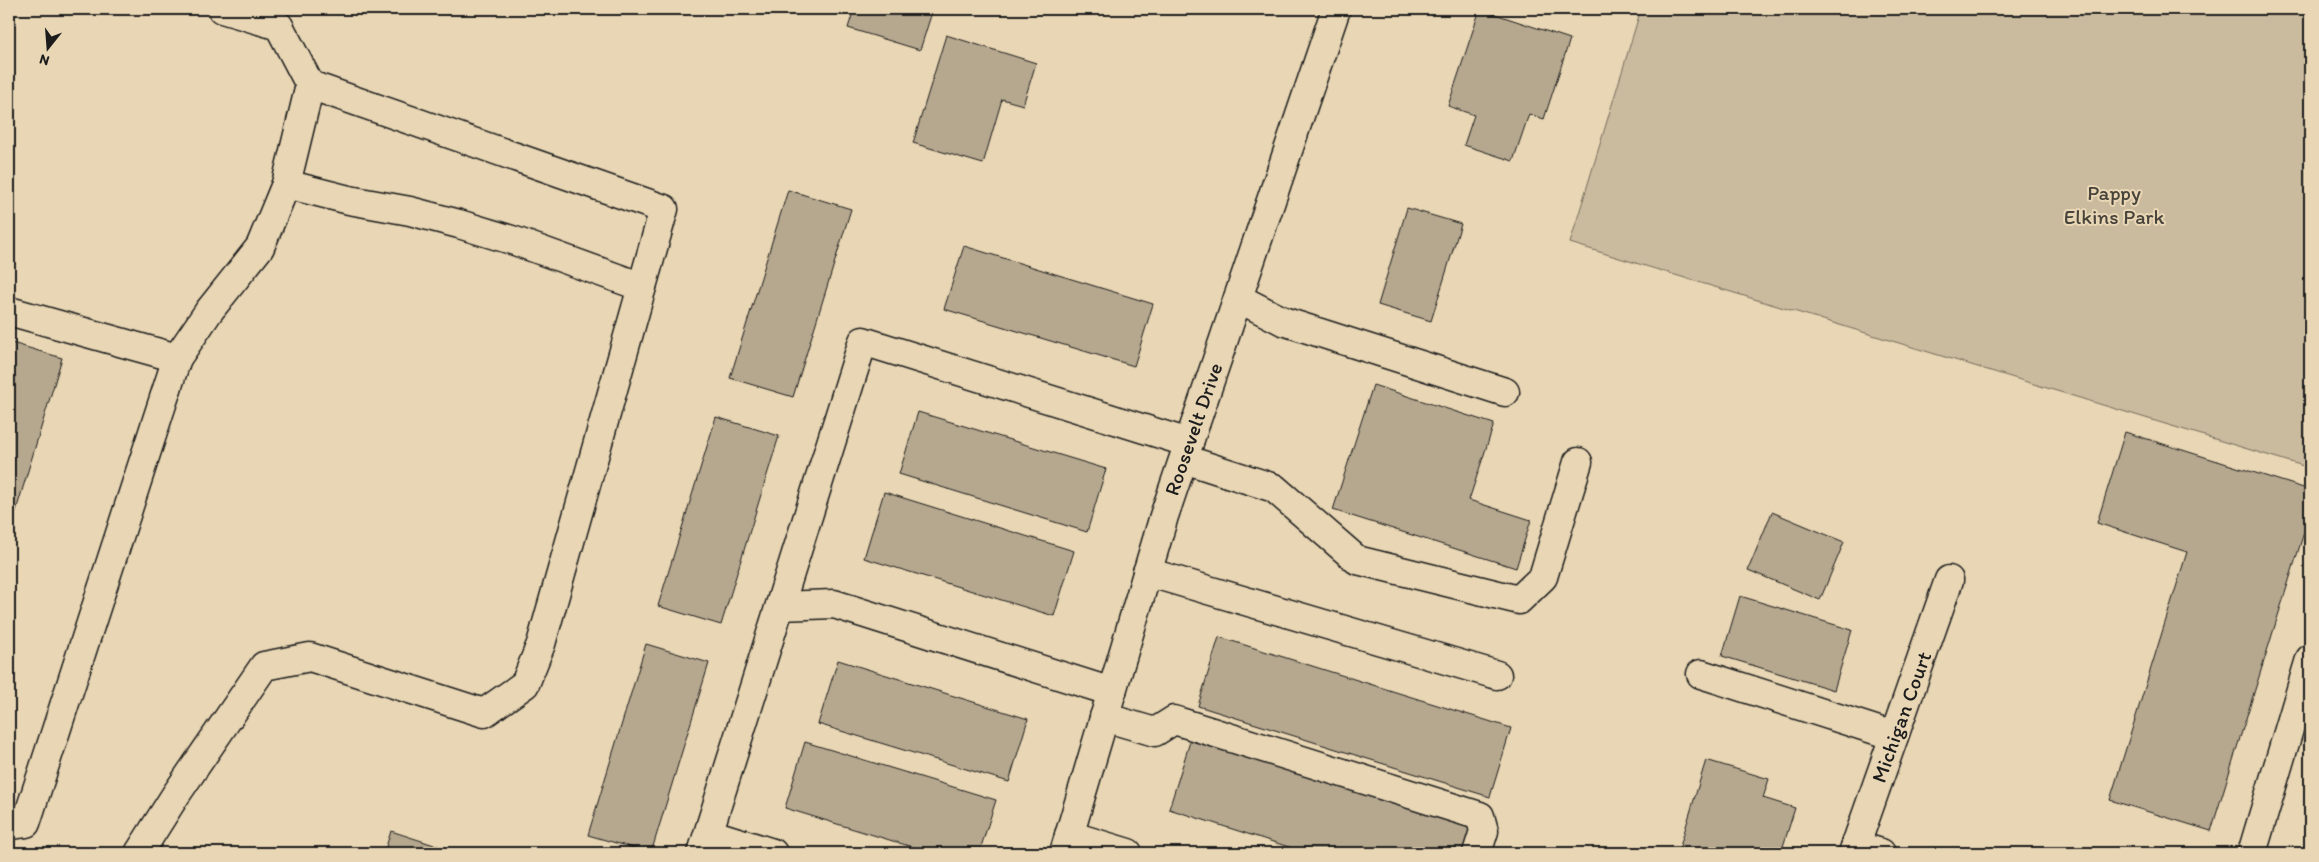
<svg xmlns="http://www.w3.org/2000/svg" width="2319" height="862" font-family="Itim,sans-serif">
	<style>
		.green { fill: #cbbb9e; stroke: #746c5d }
		.building { fill: #b6a88f; stroke: #1c1c1c }
		.lines { fill: none; stroke-linecap: round; stroke-linejoin: round }
		.minor-casing { stroke: #1c1c1c; stroke-width: 31 }
		.minor { stroke: #e8d6b4; stroke-width: 28 }
		.labels { text-anchor: middle; dominant-baseline: central; stroke-width: 4; stroke-linejoin: round; paint-order: stroke }
		.park-label { font-size: 21px; fill: #48443c; stroke: #e8d6b4 }
		.street-label { font-size: 21px; fill: #1c1c1c; stroke: #e8d6b4 }
	</style>
	<rect width="100%" height="100%" fill="#e8d6b4"/>
	<filter id="ink" filterUnits="userSpaceOnUse"><feTurbulence type="fractalNoise" baseFrequency=".02" numOctaves="2"/><feDisplacementMap in="SourceGraphic" scale="10" xChannelSelector="R" yChannelSelector="G"/><feConvolveMatrix kernelMatrix="1 2 1 2 8 2 1 2 1" color-interpolation-filters="sRGB"/></filter>
	<g filter="url(#ink)">
		<!-- green -->
		<path class="green" d="M 1641,9 L 2310,9 L 2310,468 L 1570,243 Z"/>
		<!-- building -->
		<g class="building">
			<path d="M 854,9 L 933,9 L 920,50 L 848,28 Z"/>
			<path d="M 1480,9 L 1570,39 L 1544,119 L 1529,114 L 1513,161 L 1464,145 L 1474,115 L 1448,106 Z"/>
			<path d="M 946,35 L 1036,63 L 1023,105 L 1002,99 L 983,164 L 913,143 Z"/>
			<path d="M 788,190 L 851,209 L 793,397 L 730,378 Z"/>
			<path d="M 1407,208 L 1461,224 L 1431,321 L 1378,305 Z"/>
			<path d="M 964,246 L 1153,304 L 1134,366 L 944,309 Z"/>
			<path d="M 9,342 L 62,358 L 9,534 Z"/>
			<path d="M 1373,385 L 1494,424 L 1469,500 L 1531,520 L 1516,568 L 1333,510 Z"/>
			<path d="M 918,412 L 1106,469 L 1087,532 L 899,474 Z"/>
			<path d="M 716,417 L 779,436 L 721,625 L 658,606 Z"/>
			<path d="M 2125,432 L 2310,490 L 2310,513 L 2211,831 L 2110,800 L 2187,552 L 2097,523 Z"/>
			<path d="M 884,492 L 1074,551 L 1054,616 L 864,558 Z"/>
			<path d="M 1772,512 L 1844,542 L 1820,600 L 1748,570 Z"/>
			<path d="M 1740,596 L 1852,630 L 1834,690 L 1722,656 Z"/>
			<path d="M 1219,637 L 1511,728 L 1490,797 L 1198,706 Z"/>
			<path d="M 646,644 L 709,663 L 651,853 L 588,835 Z"/>
			<path d="M 838,660 L 1028,719 L 1009,782 L 818,724 Z"/>
			<path d="M 1193,732 L 1476,822 L 1466,853 L 1308,853 L 1169,809 Z"/>
			<path d="M 805,742 L 996,800 L 979,853 L 932,853 L 785,808 Z"/>
			<path d="M 1706,760 L 1769,779 L 1763,798 L 1795,808 L 1781,853 L 1678,853 Z"/>
			<path d="M 391,831 L 459,853 L 384,853 Z"/>
		</g>
		<g class="lines">
			<!-- minor casing -->
			<g class="minor-casing">
				<g id="minor">
					<path d="M 286,184 L 349,200 L 410,211 L 459,224 L 515,241 L 642,287"/>
					<path d="M 1238,298 L 1283,321 L 1505,392"/>
					<path d="M 9,311 L 177,358 L 26,823 L 9,825"/>
					<path d="M 177,358 L 209,311 L 260,247 L 286,184 L 310,85"/>
					<path d="M 1184,459 L 1274,488 L 1357,560 L 1519,600 L 1543,577 L 1578,462"/>
					<path d="M 1147,572 L 1497,675"/>
					<path d="M 780,606 L 834,604 L 1112,692"/>
					<path d="M 1701,674 L 1894,736"/>
					<path d="M 1104,717 L 1155,732 L 1174,720 L 1480,816 L 1484,831 L 1477,853"/>
					<path d="M 709,833 L 773,853"/>
					<path d="M 1069,835 L 1128,853"/>
					<path d="M 1856,845 L 1881,853"/>
					<path d="M 139,853 L 175,796 L 264,666 L 310,657 L 484,713 L 525,684 L 541,644 L 664,209 L 310,85 L 279,26 L 222,9"/>
					<path d="M 702,853 L 863,341 L 1189,443"/>
					<path d="M 1064,853 L 1164,516 L 1336,9"/>
					<path d="M 1853,853 L 1949,580"/>
					<path d="M 2252,853 L 2310,659"/>
				</g>
			</g>
			<!-- minor -->
			<use href="#minor" class="minor"/>
		</g>
	</g>
	<g class="labels">
		<!-- park labels -->
		<g class="park-label">
			<text x="2114" y="192">Pappy<tspan x="2114" dy="24">Elkins Park</tspan></text>
		</g>
		<!-- street labels -->
		<g class="street-label">
			<text transform="translate(1193 429) rotate(-71)">Roosevelt Drive</text>
			<text transform="translate(1901 717) rotate(-70)">Michigan Court</text>
		</g>
	</g>
	<!-- margin -->
	<rect width="2319" height="862" fill="none" stroke="#e8d6b4" stroke-width="30"/>
	<rect x="15" y="15" width="2289" height="832" fill="none" stroke="#1c1c1c" stroke-width="2" filter="url(#ink)"/>
	<!-- north arrow -->
	<g transform="translate(48 48) rotate(197)" stroke="#e8d6b4" stroke-width="4" paint-order="stroke">
	<path d="M0-4L9 19L0 12L-9 19Z" fill="#1c1c1c"/>
	<text y="-8" font-size="14" font-weight="bold" text-anchor="middle" fill="#1c1c1c">N</text>
	</g>
</svg>
